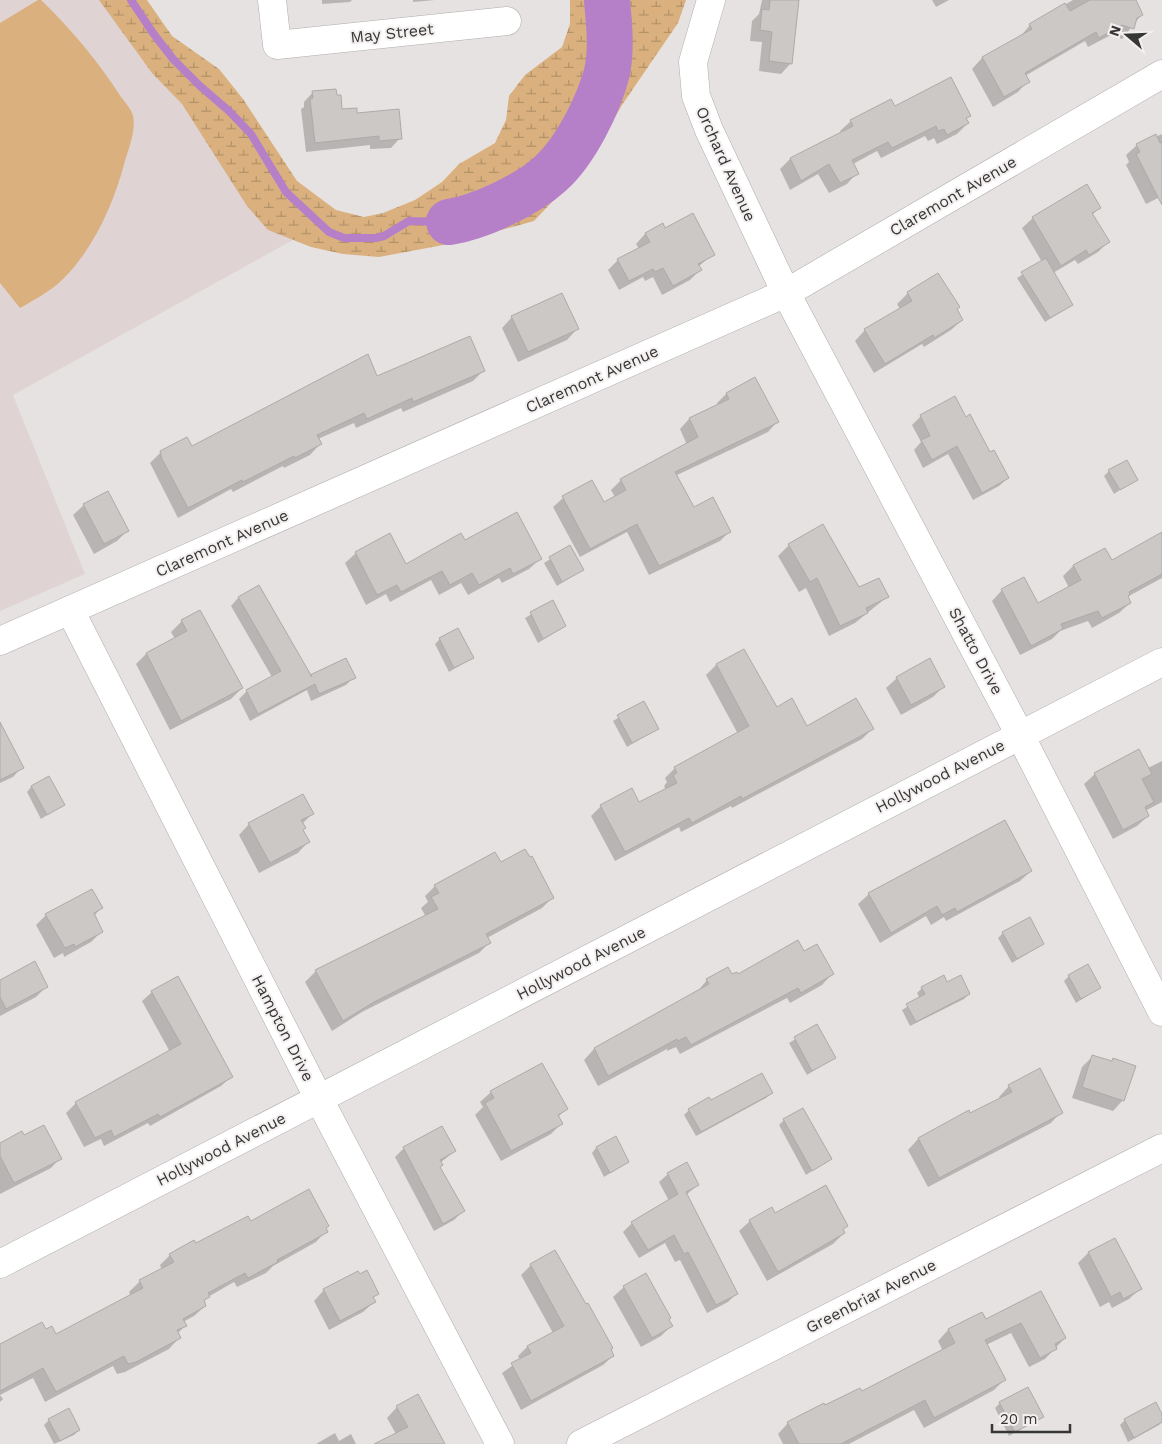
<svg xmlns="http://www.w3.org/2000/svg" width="1162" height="1444" font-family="'Work Sans',sans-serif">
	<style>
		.built { fill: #e0d3d4 }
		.wetland { fill: url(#wetland-marsh) }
		.pitch { fill: #dab17e }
		.shadow { fill: #0003 }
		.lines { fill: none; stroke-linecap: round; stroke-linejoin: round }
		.stream { stroke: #b680c9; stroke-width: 8 }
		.river { stroke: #b680c9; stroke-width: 46 }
		.building { fill: #cbc8c6; stroke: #aeaaa9 }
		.minor-casing { stroke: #b0acac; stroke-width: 29 }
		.minor { stroke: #fff; stroke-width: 28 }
		.labels { text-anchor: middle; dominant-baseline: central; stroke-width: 4; stroke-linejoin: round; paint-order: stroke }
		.street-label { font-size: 16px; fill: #373636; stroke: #f3efef }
	</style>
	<defs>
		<pattern id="wetland-marsh" width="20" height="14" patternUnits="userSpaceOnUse" patternTransform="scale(1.25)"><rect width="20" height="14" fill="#dab17e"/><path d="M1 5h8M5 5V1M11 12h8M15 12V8" fill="none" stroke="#b29168"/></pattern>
	</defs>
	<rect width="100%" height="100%" fill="#e6e2e2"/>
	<!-- built -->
	<path class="built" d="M 0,0 L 131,0 L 320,225 L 13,395 L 85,574 L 0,611 Z"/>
	<!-- wetland -->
	<path class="wetland" d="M 99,0 L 147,0 L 172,36 L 219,69 L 243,99 L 297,181 L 336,210 L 364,217 L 383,213 L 415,200 L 442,182 L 459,164 L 495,143 L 506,120 L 509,96 L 525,75 L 562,47 L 570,24 L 570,0 L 686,0 L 678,23 L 622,105 L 588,164 L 534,221 L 454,243 L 379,257 L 343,254 L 311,247 L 268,230 L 247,206 L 182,104 L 152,73 Z"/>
	<!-- pitch -->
	<path class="pitch" d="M 38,0 L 41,0 C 72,30 98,61 121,97 C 125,102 132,110 133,116 C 136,130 129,148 125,161 C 114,202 95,247 64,278 C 51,291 36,299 20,308 L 0,283 L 0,23 Z"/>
	<!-- shadow -->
	<g class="shadow">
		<path d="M 322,0 L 352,0 L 350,2 L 322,4 Z"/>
		<path d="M 413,0 L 435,0 L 413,2 Z"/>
		<path d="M 762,0 L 797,0 L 791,63 L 781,74 L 759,71 L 762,42 L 750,41 L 752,21 L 759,14 Z"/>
		<path d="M 932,0 L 949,0 L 936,7 Z"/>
		<path d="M 1073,0 L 1134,0 L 1142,14 L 1122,39 L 1111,35 L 1088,47 L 1085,41 L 1025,76 L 1028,81 L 1018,92 L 993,107 L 972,69 L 982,58 L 1020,37 L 1030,25 Z"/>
		<path d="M 313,92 L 341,111 L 356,114 L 400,138 L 391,148 L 370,149 L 370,145 L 306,152 L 301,109 L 304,107 L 304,102 Z"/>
		<path d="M 894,107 L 969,115 L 965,119 L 968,123 L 957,134 L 937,144 L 934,138 L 928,141 L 925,136 L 881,158 L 877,151 L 853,164 L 857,173 L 847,184 L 829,193 L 818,174 L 790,190 L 780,169 L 790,159 L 842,133 L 840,131 L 851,121 Z"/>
		<path d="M 1162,134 L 1162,196 L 1146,204 L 1126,165 L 1129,162 L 1126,155 L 1137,145 Z"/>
		<path d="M 1100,207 L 1092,215 L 1108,242 L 1098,252 L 1078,264 L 1075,260 L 1053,273 L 1072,305 L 1045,322 L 1017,278 L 1042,262 L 1022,228 L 1033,218 Z"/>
		<path d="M 664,230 L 713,254 L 698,267 L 700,270 L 690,280 L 662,295 L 653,277 L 645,281 L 643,277 L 619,290 L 608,270 L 618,260 L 639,249 L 636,244 L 645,234 Z"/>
		<path d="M 938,275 L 962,320 L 951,330 L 924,347 L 922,344 L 874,373 L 855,341 L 865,330 L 900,309 L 897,304 L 908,293 Z"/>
		<path d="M 512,317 L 577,329 L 567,340 L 518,362 L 502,328 Z"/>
		<path d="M 483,371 L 473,381 L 403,412 L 401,408 L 356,428 L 354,423 L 318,439 L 320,444 L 310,455 L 284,468 L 283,466 L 233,492 L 231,489 L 178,518 L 150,463 L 161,452 L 192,448 Z"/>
		<path d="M 755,379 L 777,422 L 768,432 L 675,476 L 693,509 L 729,532 L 720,541 L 649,575 L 627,532 L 580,557 L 553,507 L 563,498 L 603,504 L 615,497 L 611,490 L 621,480 L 687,445 L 680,429 L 689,419 L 718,406 L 717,403 L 726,394 Z"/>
		<path d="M 921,416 L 966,418 L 1008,478 L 999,486 L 973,500 L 948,454 L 923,468 L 914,450 L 921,442 L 912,425 Z"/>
		<path d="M 1109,471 L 1136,479 L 1114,494 L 1104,476 Z"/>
		<path d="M 84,505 L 128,530 L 117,541 L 94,554 L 73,515 Z"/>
		<path d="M 1162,534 L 1162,578 L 1127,597 L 1130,603 L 1119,613 L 1092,628 L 1088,621 L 1060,631 L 1052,639 L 1020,655 L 992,601 L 1002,590 L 1037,605 L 1069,588 L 1063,576 L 1073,566 L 1105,549 L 1111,562 Z"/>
		<path d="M 464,542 L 540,559 L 529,569 L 502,583 L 499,578 L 468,595 L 461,583 L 439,595 L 431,580 L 390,602 L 386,594 L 366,605 L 345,563 L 356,553 L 405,565 Z"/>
		<path d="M 789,545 L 859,589 L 887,597 L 855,623 L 829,636 L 806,588 L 799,592 L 778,556 Z"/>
		<path d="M 570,547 L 582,570 L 557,586 L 544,563 Z"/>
		<path d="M 258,587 L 310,677 L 354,677 L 346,685 L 311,701 L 307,690 L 250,721 L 239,699 L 247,691 L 272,677 L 231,606 L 238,598 Z"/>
		<path d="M 552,602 L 565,626 L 538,643 L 525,618 Z"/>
		<path d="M 200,612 L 242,688 L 231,699 L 170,730 L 136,664 L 146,654 L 175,639 L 171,632 L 182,621 Z"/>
		<path d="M 440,639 L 472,658 L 449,672 L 435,644 Z"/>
		<path d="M 744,650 L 777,709 L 807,728 L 872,729 L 862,739 L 732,808 L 731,806 L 681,832 L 679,827 L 615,861 L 591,816 L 601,806 L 639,804 L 666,790 L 664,786 L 667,782 L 665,778 L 675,768 L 738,734 L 706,675 L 716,665 Z"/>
		<path d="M 897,678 L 944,686 L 933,697 L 901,715 L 886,688 Z"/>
		<path d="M 643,703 L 657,729 L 627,747 L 613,721 Z"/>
		<path d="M 0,725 L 22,767 L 13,777 L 0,783 Z"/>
		<path d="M 1162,761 L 1162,802 L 1145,811 L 1148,816 L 1137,826 L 1113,839 L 1084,784 L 1095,774 L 1148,768 Z"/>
		<path d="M 31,787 L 63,805 L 41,819 L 27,792 Z"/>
		<path d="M 312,814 L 302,824 L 302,830 L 308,842 L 298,853 L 259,873 L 239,835 L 249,824 Z"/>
		<path d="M 500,864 L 552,898 L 542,908 L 487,938 L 489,943 L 479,953 L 362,1012 L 332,1031 L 305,982 L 316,971 L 426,917 L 421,908 L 428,902 L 425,896 L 435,886 Z"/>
		<path d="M 1031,871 L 1020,881 L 946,921 L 944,917 L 931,925 L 926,916 L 880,943 L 858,904 L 869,894 Z"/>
		<path d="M 101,908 L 94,916 L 102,931 L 91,942 L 64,957 L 63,953 L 54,958 L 36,925 L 46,915 Z"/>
		<path d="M 1003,933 L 1043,944 L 1012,963 L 998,938 Z"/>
		<path d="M 804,953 L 832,974 L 822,985 L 790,1003 L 787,998 L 680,1054 L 676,1047 L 667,1051 L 667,1049 L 598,1086 L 584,1060 L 594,1049 L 697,992 L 707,980 L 737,975 Z"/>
		<path d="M 1069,976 L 1099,988 L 1076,1003 L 1064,981 Z"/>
		<path d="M 0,981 L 46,987 L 36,997 L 0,1016 Z"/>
		<path d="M 947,983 L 969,994 L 964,999 L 910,1026 L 902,1010 L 920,999 L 917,993 L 922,988 Z"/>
		<path d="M 152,992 L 231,1077 L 221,1086 L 150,1126 L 148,1123 L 104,1146 L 101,1139 L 84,1147 L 66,1113 L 76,1103 L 170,1052 L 142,1001 Z"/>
		<path d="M 817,1026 L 835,1057 L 807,1075 L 789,1043 Z"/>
		<path d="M 1093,1056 L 1123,1100 L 1113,1111 L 1072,1098 L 1082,1067 Z"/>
		<path d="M 1009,1086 L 1061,1112 L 1051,1123 L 928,1187 L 908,1150 L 918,1139 L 968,1112 L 970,1115 L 1000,1099 L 999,1097 Z"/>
		<path d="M 491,1092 L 566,1109 L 558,1117 L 562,1123 L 551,1134 L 501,1161 L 475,1115 L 483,1107 L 480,1102 Z"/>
		<path d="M 771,1093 L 766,1098 L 696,1136 L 684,1115 L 689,1110 L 710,1102 Z"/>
		<path d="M 784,1120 L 831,1159 L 806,1175 L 779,1125 Z"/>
		<path d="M 23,1137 L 60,1158 L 51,1168 L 0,1194 L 0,1144 Z"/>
		<path d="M 404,1148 L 455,1151 L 440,1163 L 439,1167 L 463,1211 L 454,1220 L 434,1231 L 395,1157 Z"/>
		<path d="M 596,1148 L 628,1162 L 604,1177 L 592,1153 Z"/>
		<path d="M 668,1174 L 698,1185 L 686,1195 L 737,1293 L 728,1302 L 707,1313 L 680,1260 L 675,1262 L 665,1243 L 639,1258 L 623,1232 L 632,1223 L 669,1201 L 659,1182 Z"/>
		<path d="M 774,1215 L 842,1230 L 844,1233 L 833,1244 L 767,1281 L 739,1231 L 750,1221 Z"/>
		<path d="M 251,1223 L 325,1229 L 326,1231 L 316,1242 L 273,1266 L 266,1273 L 237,1287 L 234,1282 L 208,1297 L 203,1302 L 205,1306 L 194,1316 L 183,1322 L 185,1326 L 177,1334 L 179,1338 L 169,1349 L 125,1372 L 117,1374 L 113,1366 L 45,1402 L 33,1378 L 0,1395 L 3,1399 L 0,1402 L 0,1355 L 45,1331 L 56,1336 L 131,1296 L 129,1292 L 140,1281 L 162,1270 L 160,1265 L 170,1255 Z"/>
		<path d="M 1115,1239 L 1140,1289 L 1129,1299 L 1112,1308 L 1109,1302 L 1100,1307 L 1078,1263 L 1088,1253 Z"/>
		<path d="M 531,1265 L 613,1356 L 603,1365 L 521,1410 L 502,1373 L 520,1360 L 518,1356 L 527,1347 L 553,1333 L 521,1275 Z"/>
		<path d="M 624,1287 L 668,1320 L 671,1326 L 661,1336 L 641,1347 L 613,1297 Z"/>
		<path d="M 324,1290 L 378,1293 L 372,1299 L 374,1302 L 363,1312 L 329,1330 L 314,1301 Z"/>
		<path d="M 1040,1292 L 1065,1338 L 1045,1359 L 1029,1367 L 1011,1333 L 986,1345 L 1004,1380 L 994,1390 L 924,1428 L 914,1410 L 849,1444 L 783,1444 L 778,1434 L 788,1423 L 861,1393 L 943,1351 L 938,1341 L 948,1330 L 981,1313 L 985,1321 Z"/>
		<path d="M 1000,1403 L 1042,1417 L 1009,1436 L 995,1408 Z"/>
		<path d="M 397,1407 L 443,1444 L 377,1444 L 396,1434 L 387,1418 Z"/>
		<path d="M 1162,1416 L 1162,1422 L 1159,1425 L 1128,1442 L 1120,1425 L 1125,1420 Z"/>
		<path d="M 49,1420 L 79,1430 L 74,1435 L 54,1444 L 44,1425 Z"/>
		<path d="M 335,1433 L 339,1441 L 351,1434 L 356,1444 L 316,1444 Z"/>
	</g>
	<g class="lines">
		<!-- stream -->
		<path class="stream" d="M 131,0 L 153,33 L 173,59 L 200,86 L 229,111 L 251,134 L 286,192 L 329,232 L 344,238 L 376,238 L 384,236 L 409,221 L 449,222"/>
		<!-- river -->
		<path class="river" d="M 449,222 C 480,217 527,195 550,174 C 575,152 599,104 607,72 C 612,49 609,23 607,0"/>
	</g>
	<!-- building -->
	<g class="building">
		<path d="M 770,0 L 799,0 L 792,64 L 769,61 L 772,32 L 760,30 L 762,9 L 769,10 Z"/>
		<path d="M 1090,0 L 1136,0 L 1143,15 L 1137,18 L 1134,29 L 1122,25 L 1099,38 L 1096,32 L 1025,73 L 1030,82 L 1004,97 L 982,57 L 1032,29 L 1029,24 L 1065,3 L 1070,11 Z"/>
		<path d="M 951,77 L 971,116 L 966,118 L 969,123 L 947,135 L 944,129 L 938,131 L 936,126 L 892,148 L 888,142 L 852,160 L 859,174 L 840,183 L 829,164 L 801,181 L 790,158 L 853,126 L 850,120 L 891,99 L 895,106 Z"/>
		<path d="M 336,89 L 337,95 L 341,95 L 342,109 L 357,108 L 357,113 L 399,109 L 402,139 L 379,141 L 379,136 L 315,143 L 310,99 L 313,98 L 312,91 Z"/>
		<path d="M 1156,134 L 1160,143 L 1162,142 L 1162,205 L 1136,154 L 1140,152 L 1136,144 Z"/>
		<path d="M 1087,184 L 1101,208 L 1092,213 L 1110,242 L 1089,255 L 1086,250 L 1061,266 L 1032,217 Z"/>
		<path d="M 693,213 L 715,255 L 698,264 L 702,270 L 673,286 L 663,268 L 655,272 L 653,269 L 629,281 L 617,259 L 650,242 L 645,233 L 663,223 L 665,228 Z"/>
		<path d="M 1046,258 L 1073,305 L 1050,318 L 1021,272 Z"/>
		<path d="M 938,273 L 960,307 L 957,309 L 963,320 L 934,338 L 933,335 L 885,364 L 864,329 L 912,301 L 907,292 Z"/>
		<path d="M 562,293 L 579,329 L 528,352 L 511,316 Z"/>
		<path d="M 470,336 L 485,371 L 413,402 L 412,398 L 367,419 L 364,413 L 317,435 L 322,444 L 295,458 L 294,456 L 243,482 L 242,480 L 188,508 L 162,459 L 160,451 L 187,437 L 192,446 L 368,354 L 377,376 Z"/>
		<path d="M 755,377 L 779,422 L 675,472 L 694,507 L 713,497 L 731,532 L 659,566 L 637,524 L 590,549 L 562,496 L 592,480 L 604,502 L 626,490 L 620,479 L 698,437 L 689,418 L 729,399 L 726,393 Z"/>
		<path d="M 955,396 L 966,417 L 970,414 L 990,452 L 994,450 L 1009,478 L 982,493 L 957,446 L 932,460 L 921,440 L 930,436 L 920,415 Z"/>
		<path d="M 1127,460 L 1138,480 L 1120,490 L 1108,470 Z"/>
		<path d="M 108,491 L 129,531 L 104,544 L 83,504 Z"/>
		<path d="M 517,512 L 542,559 L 513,574 L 510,568 L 479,585 L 472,573 L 450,585 L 442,571 L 401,592 L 397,585 L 377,595 L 355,552 L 390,533 L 406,564 L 461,533 L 465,540 Z"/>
		<path d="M 823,524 L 859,587 L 879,578 L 889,597 L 866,608 L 868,613 L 840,626 L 817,578 L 810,582 L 788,544 Z"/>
		<path d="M 1162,532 L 1162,574 L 1129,592 L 1130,595 L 1128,596 L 1131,603 L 1102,618 L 1098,611 L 1061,624 L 1063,629 L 1031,646 L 1001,589 L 1024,577 L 1038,603 L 1081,580 L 1073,565 L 1105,548 L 1112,560 Z"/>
		<path d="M 570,545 L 584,570 L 562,582 L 549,557 Z"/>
		<path d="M 259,585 L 312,677 L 310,675 L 346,658 L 356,678 L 319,694 L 315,684 L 258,714 L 246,690 L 281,671 L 238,597 Z"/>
		<path d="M 553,600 L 566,626 L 543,639 L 530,612 Z"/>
		<path d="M 200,610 L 243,688 L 181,721 L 146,653 L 187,631 L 181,620 Z"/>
		<path d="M 458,628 L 474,658 L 454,668 L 439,638 Z"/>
		<path d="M 744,649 L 777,707 L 792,698 L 807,726 L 856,698 L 874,729 L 742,799 L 741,796 L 692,823 L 689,818 L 625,852 L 600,805 L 632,788 L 639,802 L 677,783 L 673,775 L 677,773 L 674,767 L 749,726 L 716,664 Z"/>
		<path d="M 930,658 L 945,687 L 911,705 L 896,677 Z"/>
		<path d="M 644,701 L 659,729 L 632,743 L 617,715 Z"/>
		<path d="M 0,722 L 24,768 L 0,780 Z"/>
		<path d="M 1139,749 L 1152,774 L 1142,779 L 1154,802 L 1145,807 L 1149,816 L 1123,830 L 1094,773 Z"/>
		<path d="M 49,776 L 65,805 L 47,815 L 31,786 Z"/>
		<path d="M 303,794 L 314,814 L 301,820 L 306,828 L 303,830 L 310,842 L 270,863 L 248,823 Z"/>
		<path d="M 1005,820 L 1032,871 L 957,912 L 955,908 L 942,915 L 937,906 L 891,933 L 868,893 Z"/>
		<path d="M 525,849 L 530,857 L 532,856 L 554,898 L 486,934 L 491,943 L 374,1002 L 343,1021 L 315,970 L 438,909 L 431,897 L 439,893 L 434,885 L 495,852 L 501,862 Z"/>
		<path d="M 92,889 L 103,908 L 94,913 L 103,932 L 75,947 L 74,944 L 65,948 L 45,914 Z"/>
		<path d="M 1030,917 L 1044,944 L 1017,959 L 1002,932 Z"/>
		<path d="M 798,940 L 804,951 L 817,944 L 834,974 L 801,993 L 798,988 L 691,1045 L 686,1037 L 678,1041 L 677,1039 L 608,1076 L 594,1048 L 709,984 L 706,979 L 728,967 L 732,974 L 737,972 L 738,974 Z"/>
		<path d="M 35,961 L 48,987 L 6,1009 L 0,997 L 0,980 Z"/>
		<path d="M 1088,964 L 1101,988 L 1081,999 L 1068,975 Z"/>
		<path d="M 944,975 L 947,982 L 961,975 L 970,994 L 916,1022 L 906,1004 L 925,994 L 921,987 Z"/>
		<path d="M 178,976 L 233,1077 L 160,1117 L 158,1114 L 114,1137 L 111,1130 L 95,1138 L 75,1102 L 181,1044 L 151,991 Z"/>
		<path d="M 817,1024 L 836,1058 L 812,1071 L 794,1037 Z"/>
		<path d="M 1092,1055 L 1112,1061 L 1113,1058 L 1136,1066 L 1124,1101 L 1082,1087 Z"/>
		<path d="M 542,1063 L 568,1109 L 558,1115 L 563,1124 L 511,1151 L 485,1103 L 494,1098 L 490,1091 Z"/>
		<path d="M 1040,1068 L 1063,1113 L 939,1178 L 918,1138 L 969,1110 L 970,1113 L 1012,1092 L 1008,1085 Z"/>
		<path d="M 762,1073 L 773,1093 L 701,1132 L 688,1109 L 709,1097 L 711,1100 Z"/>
		<path d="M 803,1108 L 832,1159 L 812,1171 L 783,1119 Z"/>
		<path d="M 44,1125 L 62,1159 L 14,1183 L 0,1156 L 0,1143 L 22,1131 L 24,1135 Z"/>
		<path d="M 442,1126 L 456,1151 L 440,1160 L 443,1165 L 440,1167 L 465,1211 L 443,1224 L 403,1147 Z"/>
		<path d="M 616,1136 L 629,1162 L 610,1173 L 596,1147 Z"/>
		<path d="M 687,1162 L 699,1185 L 686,1192 L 738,1294 L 716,1305 L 688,1252 L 684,1254 L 674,1235 L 648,1250 L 631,1222 L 678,1194 L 667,1173 Z"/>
		<path d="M 826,1185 L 848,1226 L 843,1229 L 845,1233 L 778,1272 L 749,1220 L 772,1207 L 775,1213 Z"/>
		<path d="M 309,1189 L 329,1226 L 326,1228 L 328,1232 L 277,1260 L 278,1262 L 248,1278 L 245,1273 L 208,1293 L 210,1297 L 204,1300 L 206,1306 L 183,1319 L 187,1326 L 177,1330 L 181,1338 L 136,1362 L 128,1364 L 124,1356 L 56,1392 L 43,1368 L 0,1391 L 0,1344 L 42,1322 L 46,1329 L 52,1326 L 56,1334 L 143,1288 L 139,1280 L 174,1262 L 169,1254 L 194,1240 L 196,1243 L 248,1216 L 251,1221 Z"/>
		<path d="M 1115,1238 L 1142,1289 L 1123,1299 L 1120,1292 L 1111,1297 L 1088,1252 Z"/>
		<path d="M 555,1250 L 586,1304 L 588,1303 L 613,1348 L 611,1349 L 614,1356 L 531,1401 L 511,1363 L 531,1353 L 527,1346 L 564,1326 L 530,1264 Z"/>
		<path d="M 367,1270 L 379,1294 L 373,1297 L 376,1302 L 340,1321 L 323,1289 L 358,1271 L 360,1274 Z"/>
		<path d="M 646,1273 L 671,1318 L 669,1320 L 673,1326 L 652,1338 L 623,1286 Z"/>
		<path d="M 1041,1291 L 1066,1338 L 1055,1344 L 1057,1349 L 1040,1358 L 1021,1323 L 985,1340 L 1006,1380 L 934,1418 L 925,1400 L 841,1444 L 799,1444 L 787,1422 L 824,1403 L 825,1405 L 860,1388 L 862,1391 L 955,1343 L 948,1329 L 982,1312 L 986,1319 Z"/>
		<path d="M 1028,1387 L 1044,1417 L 1015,1432 L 999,1402 Z"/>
		<path d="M 418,1394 L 445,1444 L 374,1444 L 408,1427 L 396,1406 Z"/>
		<path d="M 1156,1402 L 1162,1414 L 1162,1422 L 1134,1438 L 1124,1419 Z"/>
		<path d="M 69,1408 L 80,1430 L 60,1441 L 48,1419 Z"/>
	</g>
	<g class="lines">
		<!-- minor casing -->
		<g class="minor-casing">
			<g id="minor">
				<path d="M 272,0 L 277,45 L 507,21"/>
				<path d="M 711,0 L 693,62 L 696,96 L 709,130 L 786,293 L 1020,735 L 1162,1012"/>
				<path d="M 70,610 L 319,1099 L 500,1444"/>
				<path d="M 0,641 L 786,293 L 1162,74"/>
				<path d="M 0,1264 L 1162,662"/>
				<path d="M 581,1444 L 1162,1148"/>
			</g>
		</g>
		<!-- minor -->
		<use href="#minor" class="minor"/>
	</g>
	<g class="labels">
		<!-- street labels -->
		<g class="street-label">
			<text transform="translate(392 33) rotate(-6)">May Street</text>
			<text transform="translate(726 164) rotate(66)">Orchard Avenue</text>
			<text transform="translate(953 196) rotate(-30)">Claremont Avenue</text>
			<text transform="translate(592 379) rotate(-24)">Claremont Avenue</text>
			<text transform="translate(222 543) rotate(-24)">Claremont Avenue</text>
			<text transform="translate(976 651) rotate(62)">Shatto Drive</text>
			<text transform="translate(940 776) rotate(-27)">Hollywood Avenue</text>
			<text transform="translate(581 963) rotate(-27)">Hollywood Avenue</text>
			<text transform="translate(283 1028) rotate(63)">Hampton Drive</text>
			<text transform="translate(221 1149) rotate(-27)">Hollywood Avenue</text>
			<text transform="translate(871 1296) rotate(-27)">Greenbriar Avenue</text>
		</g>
	</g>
	<!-- north arrow -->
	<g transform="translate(1127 35) rotate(289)" stroke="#f3efef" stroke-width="4" paint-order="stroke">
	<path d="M0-4L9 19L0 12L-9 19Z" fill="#373636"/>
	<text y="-8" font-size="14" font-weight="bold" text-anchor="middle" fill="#373636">N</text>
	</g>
	<!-- scale -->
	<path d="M992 1424v8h78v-8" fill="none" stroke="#373636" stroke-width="2.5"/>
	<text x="1000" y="1424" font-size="15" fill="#373636" stroke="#f3efef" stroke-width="4" paint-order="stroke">20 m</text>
</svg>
